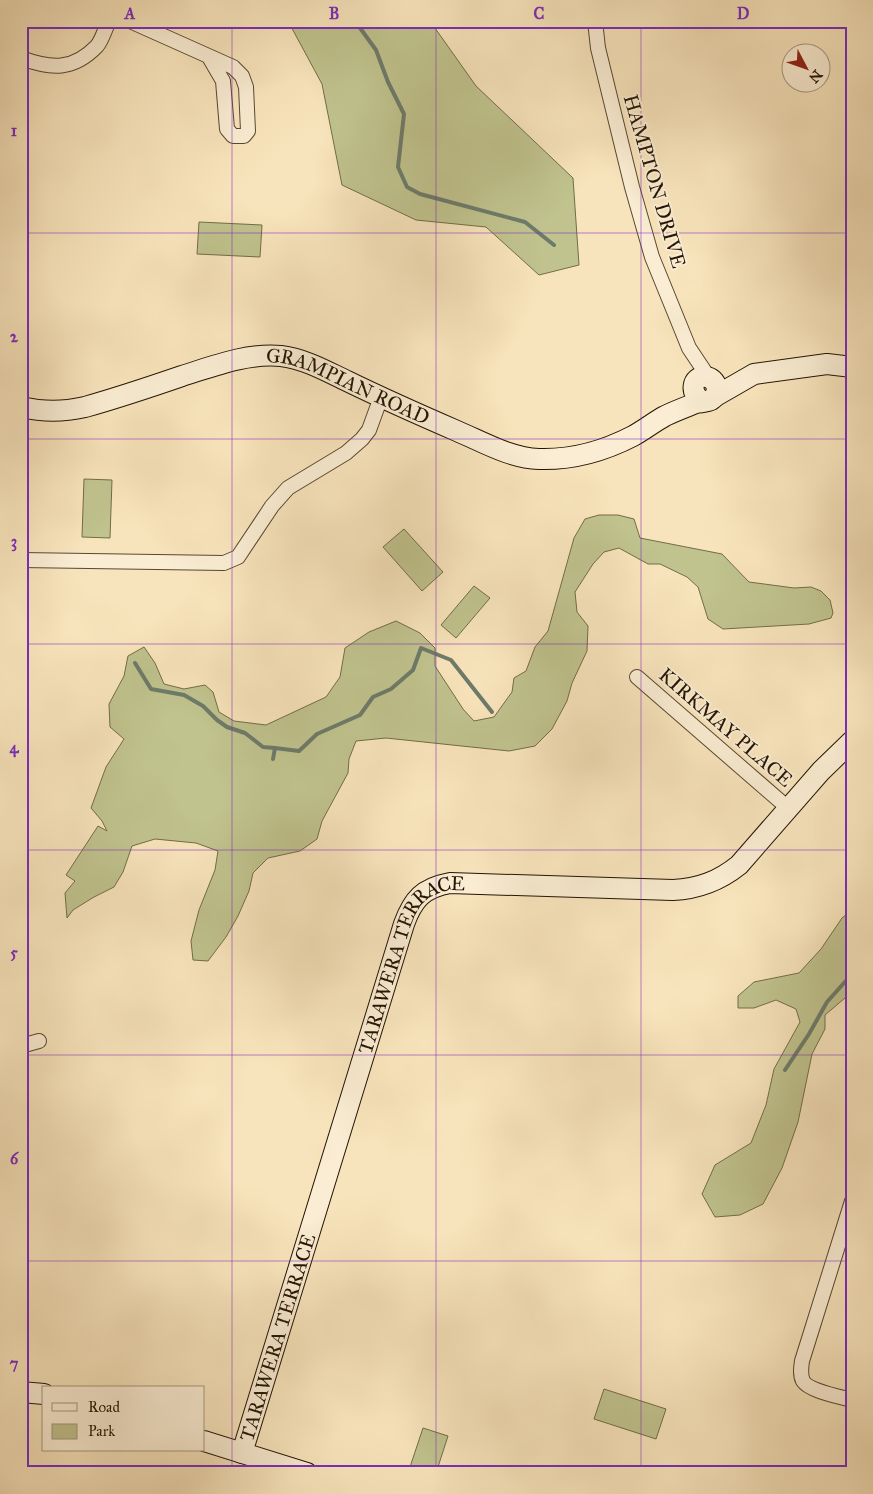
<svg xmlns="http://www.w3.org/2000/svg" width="873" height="1494" font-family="'IM FELL Great Primer',serif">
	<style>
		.green { fill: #c0c38e; stroke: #726c48 }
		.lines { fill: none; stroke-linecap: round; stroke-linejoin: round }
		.stream { stroke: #6d7b6a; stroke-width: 4 }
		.street-casing { stroke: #594831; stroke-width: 16 }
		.secondary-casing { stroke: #241403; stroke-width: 22 }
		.street { stroke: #faedd3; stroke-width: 14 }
		.secondary { stroke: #faedd3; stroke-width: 20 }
		.grid { fill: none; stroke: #7b2cbf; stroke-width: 1; stroke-opacity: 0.55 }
		.labels { text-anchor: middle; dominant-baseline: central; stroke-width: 4; stroke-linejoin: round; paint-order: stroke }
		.street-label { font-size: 20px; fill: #241403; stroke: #faedd3 }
		.neatline { fill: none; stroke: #7b2cbf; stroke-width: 2 }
		.grid-label { font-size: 16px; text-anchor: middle; font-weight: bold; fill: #7b2cbf }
	</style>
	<rect width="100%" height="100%" fill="#f8e4bc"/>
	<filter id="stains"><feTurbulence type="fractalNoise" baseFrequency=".004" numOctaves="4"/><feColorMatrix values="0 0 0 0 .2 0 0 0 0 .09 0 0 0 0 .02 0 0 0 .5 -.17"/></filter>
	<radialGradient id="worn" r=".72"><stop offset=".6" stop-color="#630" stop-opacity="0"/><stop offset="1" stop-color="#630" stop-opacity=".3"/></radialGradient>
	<!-- green -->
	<g class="green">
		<path d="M 288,21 L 430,21 L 476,86 L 573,178 L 579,265 L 539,275 L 486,227 L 416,220 L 342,185 L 322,84 Z"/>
		<path d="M 199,222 L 262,225 L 260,257 L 197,254 Z"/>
		<path d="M 84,479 L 112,480 L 110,538 L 82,537 Z"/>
		<path d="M 599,515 L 618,515 L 634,519 L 640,538 L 722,554 L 749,582 L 794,588 L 811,587 L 821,591 L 830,600 L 833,613 L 831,618 L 809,624 L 723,629 L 708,619 L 698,587 L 687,577 L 660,564 L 648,564 L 619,548 L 604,552 L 593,564 L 575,592 L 577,612 L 588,626 L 587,651 L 572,683 L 567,701 L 552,729 L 535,746 L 509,751 L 386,738 L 356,741 L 349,759 L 348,773 L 322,821 L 317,839 L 300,851 L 268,858 L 253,873 L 249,891 L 238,916 L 226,937 L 208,961 L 193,960 L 191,941 L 199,910 L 215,870 L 218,851 L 196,843 L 155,839 L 132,846 L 123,872 L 114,887 L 94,897 L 73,910 L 67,918 L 65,893 L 75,881 L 66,875 L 98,826 L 107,831 L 102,821 L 91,808 L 106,767 L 124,739 L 110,727 L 109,704 L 124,676 L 128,656 L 144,647 L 155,663 L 164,684 L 184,689 L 205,685 L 213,692 L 219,712 L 234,721 L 266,725 L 326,697 L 340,677 L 345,648 L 369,632 L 396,621 L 420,633 L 435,648 L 435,666 L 463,709 L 474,721 L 494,717 L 512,692 L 514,678 L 526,671 L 535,647 L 548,631 L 574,538 L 585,519 Z"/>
		<path d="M 404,529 L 443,572 L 422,591 L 383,547 Z"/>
		<path d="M 474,586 L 490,598 L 456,638 L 441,625 Z"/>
		<path d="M 21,752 L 26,752 L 23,812 L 21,811 Z"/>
		<path d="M 852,910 L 852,992 L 825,1015 L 825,1029 L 812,1054 L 798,1122 L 782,1168 L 763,1204 L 740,1215 L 715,1217 L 702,1194 L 715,1165 L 751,1143 L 766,1105 L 774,1069 L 800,1022 L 796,1009 L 776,1000 L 754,1008 L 738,1008 L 738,996 L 754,982 L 799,973 L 821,949 L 842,918 Z"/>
		<path d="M 604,1389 L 666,1409 L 656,1439 L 594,1419 Z"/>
		<path d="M 423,1428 L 448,1436 L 436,1473 L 408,1473 Z"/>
	</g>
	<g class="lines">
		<!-- stream -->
		<g class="stream">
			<path d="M 355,21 L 376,50 L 388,82 L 404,114 L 398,167 L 407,187 L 420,194 L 525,222 L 554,245"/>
			<path d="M 135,663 L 151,689 L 184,695 L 203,706 L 217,720 L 227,727 L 245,733 L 263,747 L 275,748"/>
			<path d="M 273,759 L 275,748 L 299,751 L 317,734 L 360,715 L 373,697 L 391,689 L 413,670 L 421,648 L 451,660 L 492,712"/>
			<path d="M 785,1070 L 809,1034 L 827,1002 L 852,974"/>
		</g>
		<!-- street casing -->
		<g class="street-casing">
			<g id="street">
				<path d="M 130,21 L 233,67 L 242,76 L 246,87 L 248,131 L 244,136 L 233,136 L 227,129 L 223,81 L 209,57"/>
				<path d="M 595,21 L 598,48 L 632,187 L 652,257 L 689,348 L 709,378"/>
				<path d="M 21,58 C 51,69 73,71 97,46 C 102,40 105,29 109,21"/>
				<path d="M 21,560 L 224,563 L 238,557 L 272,506 L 288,488 L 346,453 L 362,439 L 369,430 L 381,397"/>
				<path d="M 637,677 L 788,808"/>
				<path d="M 21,1046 L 39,1041"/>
				<path d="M 852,1201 L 802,1361 C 801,1368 800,1375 803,1381 C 809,1391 841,1397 852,1400"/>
			</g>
		</g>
		<!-- secondary casing -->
		<g class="secondary-casing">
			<g id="secondary">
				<path d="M 714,397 L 754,374 L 827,364 L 852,367"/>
				<path id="s1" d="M 21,407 C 44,412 62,412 85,407 C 117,398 150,387 182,376 C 214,366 246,353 281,356 C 305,359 326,371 347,381 C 384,399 420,415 457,431 C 483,442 510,458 539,459 C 572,460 604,451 633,436 C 644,430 654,422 665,416 C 675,411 686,407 696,403 C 701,402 707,402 711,400 C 721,394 717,378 706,377 C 691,375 689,396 703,401"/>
				<path d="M 21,1392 L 44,1394"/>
				<path d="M 204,1441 L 307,1473"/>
				<path id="s2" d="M 242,1453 L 404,924 C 413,899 423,888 450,883 L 673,890 C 699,889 719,881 739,865 L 821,771 L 852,741"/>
			</g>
		</g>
		<!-- street -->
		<use href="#street" class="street"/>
		<!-- secondary -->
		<use href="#secondary" class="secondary"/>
	</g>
	<!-- grid -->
	<path class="grid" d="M 232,21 L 232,1473M 436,21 L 436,1473M 641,21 L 641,1473M 21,233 L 852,233M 21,439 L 852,439M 21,644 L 852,644M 21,850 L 852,850M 21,1055 L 852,1055M 21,1261 L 852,1261"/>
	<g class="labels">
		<!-- street labels -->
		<g class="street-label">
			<text transform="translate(655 181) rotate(74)">HAMPTON DRIVE</text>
			<text stroke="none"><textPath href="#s1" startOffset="341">GRAMPIAN ROAD</textPath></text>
			<text transform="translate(726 727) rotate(41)">KIRKMAY PLACE</text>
			<text stroke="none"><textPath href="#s2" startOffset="526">TARAWERA TERRACE</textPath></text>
			<text stroke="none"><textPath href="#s2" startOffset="121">TARAWERA TERRACE</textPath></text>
		</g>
	</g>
	<!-- margin -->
	<rect width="873" height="1494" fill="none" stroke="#f8e4bc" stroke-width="55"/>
	<!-- legend -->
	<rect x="42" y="1386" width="162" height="65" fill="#faedd3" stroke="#a49680"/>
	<rect x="52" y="1403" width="25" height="8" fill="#faedd3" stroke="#a49680"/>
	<text x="88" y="1412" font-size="15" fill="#241403">Road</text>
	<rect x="52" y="1424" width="25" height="15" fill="#c0c38e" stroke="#a49680"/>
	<text x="88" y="1436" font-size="15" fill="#241403">Park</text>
	<!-- north arrow -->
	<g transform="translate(806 68) rotate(131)"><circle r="24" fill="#faedd3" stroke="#a49680"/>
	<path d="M0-4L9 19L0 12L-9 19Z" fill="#8f2418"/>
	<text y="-8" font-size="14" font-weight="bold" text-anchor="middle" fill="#241403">N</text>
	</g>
	<rect x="28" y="28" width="818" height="1438" class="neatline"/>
	<g class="grid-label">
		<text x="130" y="19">A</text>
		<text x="334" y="19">B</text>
		<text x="539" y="19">C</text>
		<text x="743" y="19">D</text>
		<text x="14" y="136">1</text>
		<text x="14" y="342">2</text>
		<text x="14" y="547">3</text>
		<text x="14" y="753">4</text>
		<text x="14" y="958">5</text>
		<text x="14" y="1164">6</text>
		<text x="14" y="1369">7</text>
	</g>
	<rect width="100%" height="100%" filter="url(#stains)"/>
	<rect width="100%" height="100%" fill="url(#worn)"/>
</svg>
